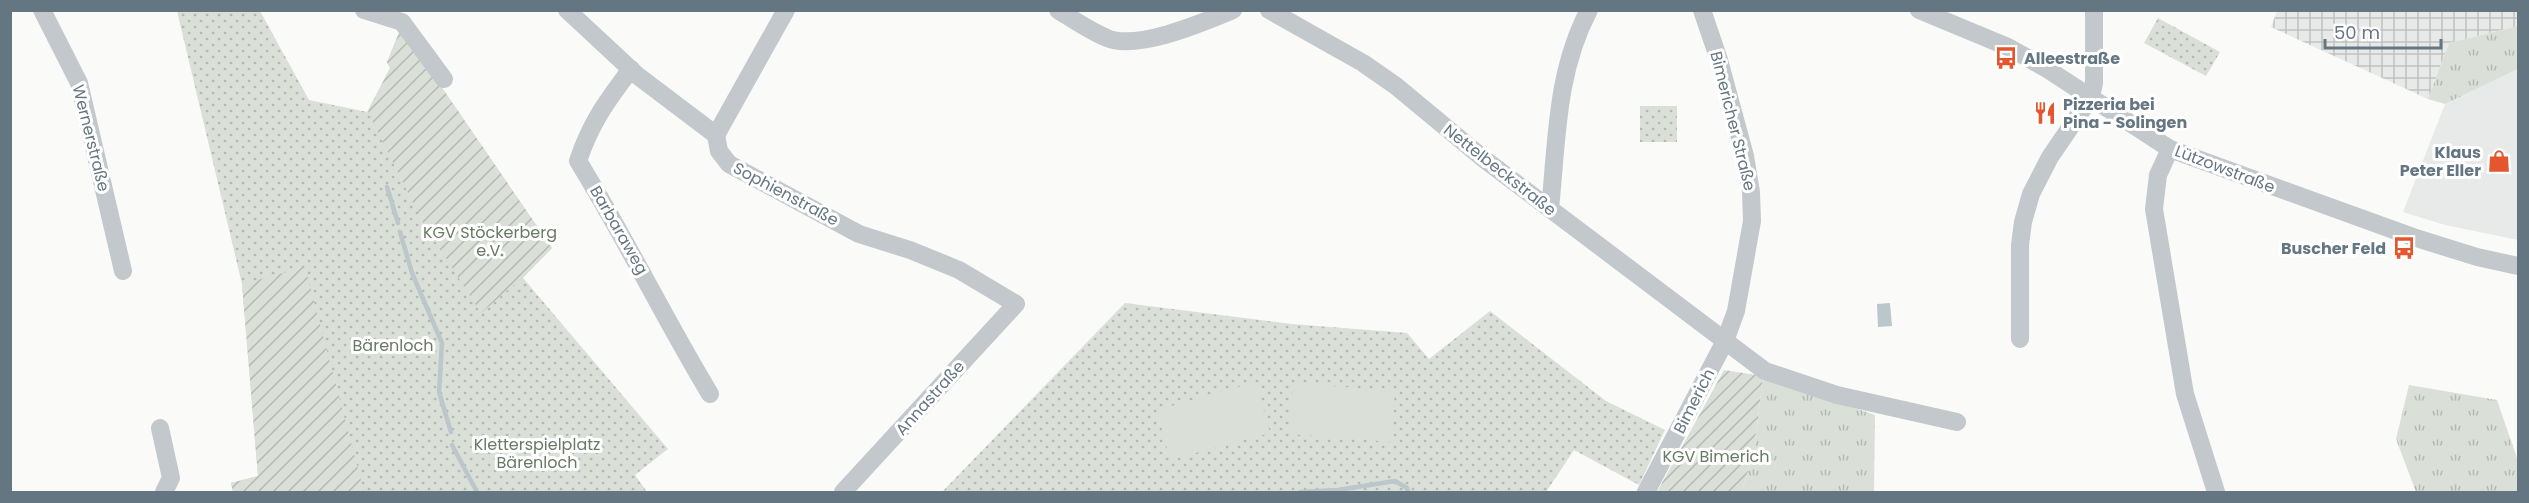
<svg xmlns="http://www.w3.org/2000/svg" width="2529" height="503" font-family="Poppins,sans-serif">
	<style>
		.built { fill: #e8e9e9 }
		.industrial { fill: url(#industrial-grid) }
		.grass { fill: url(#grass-tufts) }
		.park { fill: url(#park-dots) }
		.garden { fill: url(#garden-furrows) }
		.pitch { fill: #dadfd7 }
		.water { fill: #bbc7cb }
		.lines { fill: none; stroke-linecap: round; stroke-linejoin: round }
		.stream { stroke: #bbc7cb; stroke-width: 4.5 }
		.minor { stroke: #c3c8cc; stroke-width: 18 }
		.labels { text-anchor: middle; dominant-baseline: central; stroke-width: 6; stroke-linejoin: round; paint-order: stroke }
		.poi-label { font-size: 16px; font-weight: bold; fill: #657683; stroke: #fff; text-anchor: start }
		.street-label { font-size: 16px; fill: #657683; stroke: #fff }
		.park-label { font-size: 16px; fill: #687a64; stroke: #fff }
	</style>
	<defs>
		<pattern id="industrial-grid" width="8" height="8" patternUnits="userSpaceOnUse" patternTransform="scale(1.5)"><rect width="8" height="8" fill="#e8e9e9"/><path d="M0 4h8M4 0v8" fill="none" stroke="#c0c1c2"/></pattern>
		<pattern id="grass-tufts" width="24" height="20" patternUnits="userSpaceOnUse" patternTransform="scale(1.5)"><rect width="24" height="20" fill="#dadfd7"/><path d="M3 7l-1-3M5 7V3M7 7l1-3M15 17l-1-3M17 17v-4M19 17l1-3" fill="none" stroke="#b4b9b4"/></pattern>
		<pattern id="park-dots" width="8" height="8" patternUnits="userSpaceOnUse" patternTransform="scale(1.5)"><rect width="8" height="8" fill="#dadfd7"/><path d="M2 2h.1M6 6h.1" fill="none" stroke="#b4b9b4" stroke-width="1.8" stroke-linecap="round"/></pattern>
		<pattern id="garden-furrows" width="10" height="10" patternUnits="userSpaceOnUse" patternTransform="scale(1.5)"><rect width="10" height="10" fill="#dadfd7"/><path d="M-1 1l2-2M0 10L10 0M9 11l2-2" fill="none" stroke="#b4b9b4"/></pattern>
	</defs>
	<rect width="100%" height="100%" fill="#fafaf8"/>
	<!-- built -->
	<path class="built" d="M 2518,69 L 2518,240 L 2445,225 L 2403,212 L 2445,104 Z"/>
	<!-- industrial -->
	<path class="industrial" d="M 2277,11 L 2518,11 L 2518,26 L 2449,43 L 2428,99 L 2271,27 Z"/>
	<!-- grass -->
	<g class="grass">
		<path d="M 2518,26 L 2518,69 L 2445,104 L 2428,99 L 2449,43 Z"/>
		<path d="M 1763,376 L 1875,415 L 1874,492 L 1741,492 C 1756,456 1758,414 1763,376 Z"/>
		<path d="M 2409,385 L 2497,400 L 2518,461 L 2518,492 L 2416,492 L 2396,439 Z"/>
	</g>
	<!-- park -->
	<g class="park">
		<path d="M 177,11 L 260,11 L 309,100 L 367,112 L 390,68 L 387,62 L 401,28 L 552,248 L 523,278 L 668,449 L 635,475 L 647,492 L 233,492 L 231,483 L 258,476 L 242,284 Z"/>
		<path d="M 2158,18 L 2220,52 L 2206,76 L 2144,43 Z"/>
		<rect x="1640" y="106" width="37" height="36"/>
		<path d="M 1125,303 L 1292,324 L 1407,333 L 1429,359 L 1490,311 L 1606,401 L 1665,430 L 1639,485 L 1574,450 L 1546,492 L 942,492 Z"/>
	</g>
	<!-- garden -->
	<g class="garden">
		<path d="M 401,28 L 552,248 L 522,278 L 481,313 L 421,219 L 368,112 L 390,68 L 387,62 Z"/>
		<path d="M 305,267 L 364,492 L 233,492 L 231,483 L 258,476 L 242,284 Z"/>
		<path d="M 1724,370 L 1763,376 C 1758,414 1756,456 1741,492 L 1657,492 Z"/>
	</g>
	<!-- pitch -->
	<g class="pitch">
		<path d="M 1256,382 L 1270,433 L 1170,460 L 1157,410 Z"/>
		<path d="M 1293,383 L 1395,391 L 1391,442 L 1289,434 Z"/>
	</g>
	<!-- water -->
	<path class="water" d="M 1890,303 L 1892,326 L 1878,327 L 1877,304 Z"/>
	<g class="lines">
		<!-- stream -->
		<g class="stream">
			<path d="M 387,187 L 398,223"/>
			<path d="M 400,232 L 412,273 L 442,343 L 439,392 L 451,432"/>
			<path d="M 452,445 L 477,492"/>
			<path d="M 1300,492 L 1338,490 L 1395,481 L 1407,488 L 1408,492"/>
		</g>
		<!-- minor -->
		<g class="minor">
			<path d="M 42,10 L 79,83 L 123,271"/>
			<path d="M 364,10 L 402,22 L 444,79"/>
			<path d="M 567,10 L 638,76 L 716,135 L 719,151 L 729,164 L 859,234 L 910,250 L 959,270 L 1016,304 L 843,492"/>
			<path d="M 1058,10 C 1074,20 1090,31 1107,38 C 1137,51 1204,22 1233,10"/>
			<path d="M 1269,10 L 1363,63 L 1396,86 L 1484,159 L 1765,371 L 1837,395 L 1957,422"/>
			<path d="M 1919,10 L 2008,47 L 2047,69 L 2170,149 L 2413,237 L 2477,257 L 2518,266"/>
			<path d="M 631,69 C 607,101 591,122 578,161 C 625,237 664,318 710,394"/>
			<path d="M 716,135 L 786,10"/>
			<path d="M 2170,149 L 2158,175 L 2154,209 L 2185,394 L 2216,492"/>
			<path d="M 1550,209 C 1557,141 1556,72 1589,10"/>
			<path d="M 2020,339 L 2020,245 L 2023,222 L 2031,194 L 2050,157 L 2091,97 L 2094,83 L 2094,10"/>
			<path d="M 160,428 L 171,478 L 164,492"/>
			<path d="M 1646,492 L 1725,341 L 1736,311 L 1752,221 L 1751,192 L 1745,156 L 1719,60 L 1702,10"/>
		</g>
	</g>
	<!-- icons -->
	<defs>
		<g id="bus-bare" transform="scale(1.8)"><path d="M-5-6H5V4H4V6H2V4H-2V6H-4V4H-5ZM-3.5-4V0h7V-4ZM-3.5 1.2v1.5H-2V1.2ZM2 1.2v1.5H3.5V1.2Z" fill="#e4572e" stroke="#fff" stroke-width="2.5" paint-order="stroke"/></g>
		<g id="restaurant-bare" transform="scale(1.8)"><path d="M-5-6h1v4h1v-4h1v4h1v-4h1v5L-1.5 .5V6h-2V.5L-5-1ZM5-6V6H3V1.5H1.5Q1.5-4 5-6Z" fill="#e4572e" stroke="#fff" stroke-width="2.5" paint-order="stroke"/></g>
		<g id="shop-bare" transform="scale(1.8)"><path d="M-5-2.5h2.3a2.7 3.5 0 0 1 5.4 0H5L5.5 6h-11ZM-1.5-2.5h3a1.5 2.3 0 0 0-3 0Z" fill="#e4572e" stroke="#fff" stroke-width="2.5" paint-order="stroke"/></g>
	</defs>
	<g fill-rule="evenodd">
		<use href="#bus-bare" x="2006" y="58"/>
		<use href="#restaurant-bare" x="2045" y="113"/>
		<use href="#shop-bare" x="2499" y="161"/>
		<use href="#bus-bare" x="2404" y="248"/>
	</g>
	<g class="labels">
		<!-- poi labels -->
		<g class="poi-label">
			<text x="2024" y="58">Alleestraße</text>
			<text x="2063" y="104">Pizzeria bei<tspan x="2063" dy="18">Pina - Solingen</tspan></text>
			<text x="2481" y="152" text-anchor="end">Klaus<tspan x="2481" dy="18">Peter Eller</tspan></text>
			<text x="2386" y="248" text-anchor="end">Buscher Feld</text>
		</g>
		<!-- street labels -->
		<g class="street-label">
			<text transform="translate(1733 121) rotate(76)">Bimericher Straße</text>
			<text transform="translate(91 138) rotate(76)">Wernerstraße</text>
			<text transform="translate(2225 169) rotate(21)">Lützowstraße</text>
			<text transform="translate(1500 170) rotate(38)">Nettelbeckstraße</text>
			<text transform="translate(786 194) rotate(28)">Sophienstraße</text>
			<text transform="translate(619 230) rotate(60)">Barbaraweg</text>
			<text transform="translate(930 398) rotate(-48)">Annastraße</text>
			<text transform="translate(1694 401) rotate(-63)">Bimerich</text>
		</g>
		<!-- park labels -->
		<g class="park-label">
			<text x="490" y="232">KGV Stöckerberg<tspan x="490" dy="18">e.V.</tspan></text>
			<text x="393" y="345">Bärenloch</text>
			<text x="537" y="444">Kletterspielplatz<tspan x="537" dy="18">Bärenloch</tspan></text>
			<text x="1716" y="456">KGV Bimerich</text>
		</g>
	</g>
	<!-- border -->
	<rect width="2529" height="503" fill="none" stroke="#657683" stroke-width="24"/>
	<!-- scale -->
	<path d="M2325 39v9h116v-9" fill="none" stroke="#657683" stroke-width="3"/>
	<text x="2334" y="39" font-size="18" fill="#657683" stroke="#ffffff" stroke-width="4.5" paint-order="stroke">50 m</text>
</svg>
